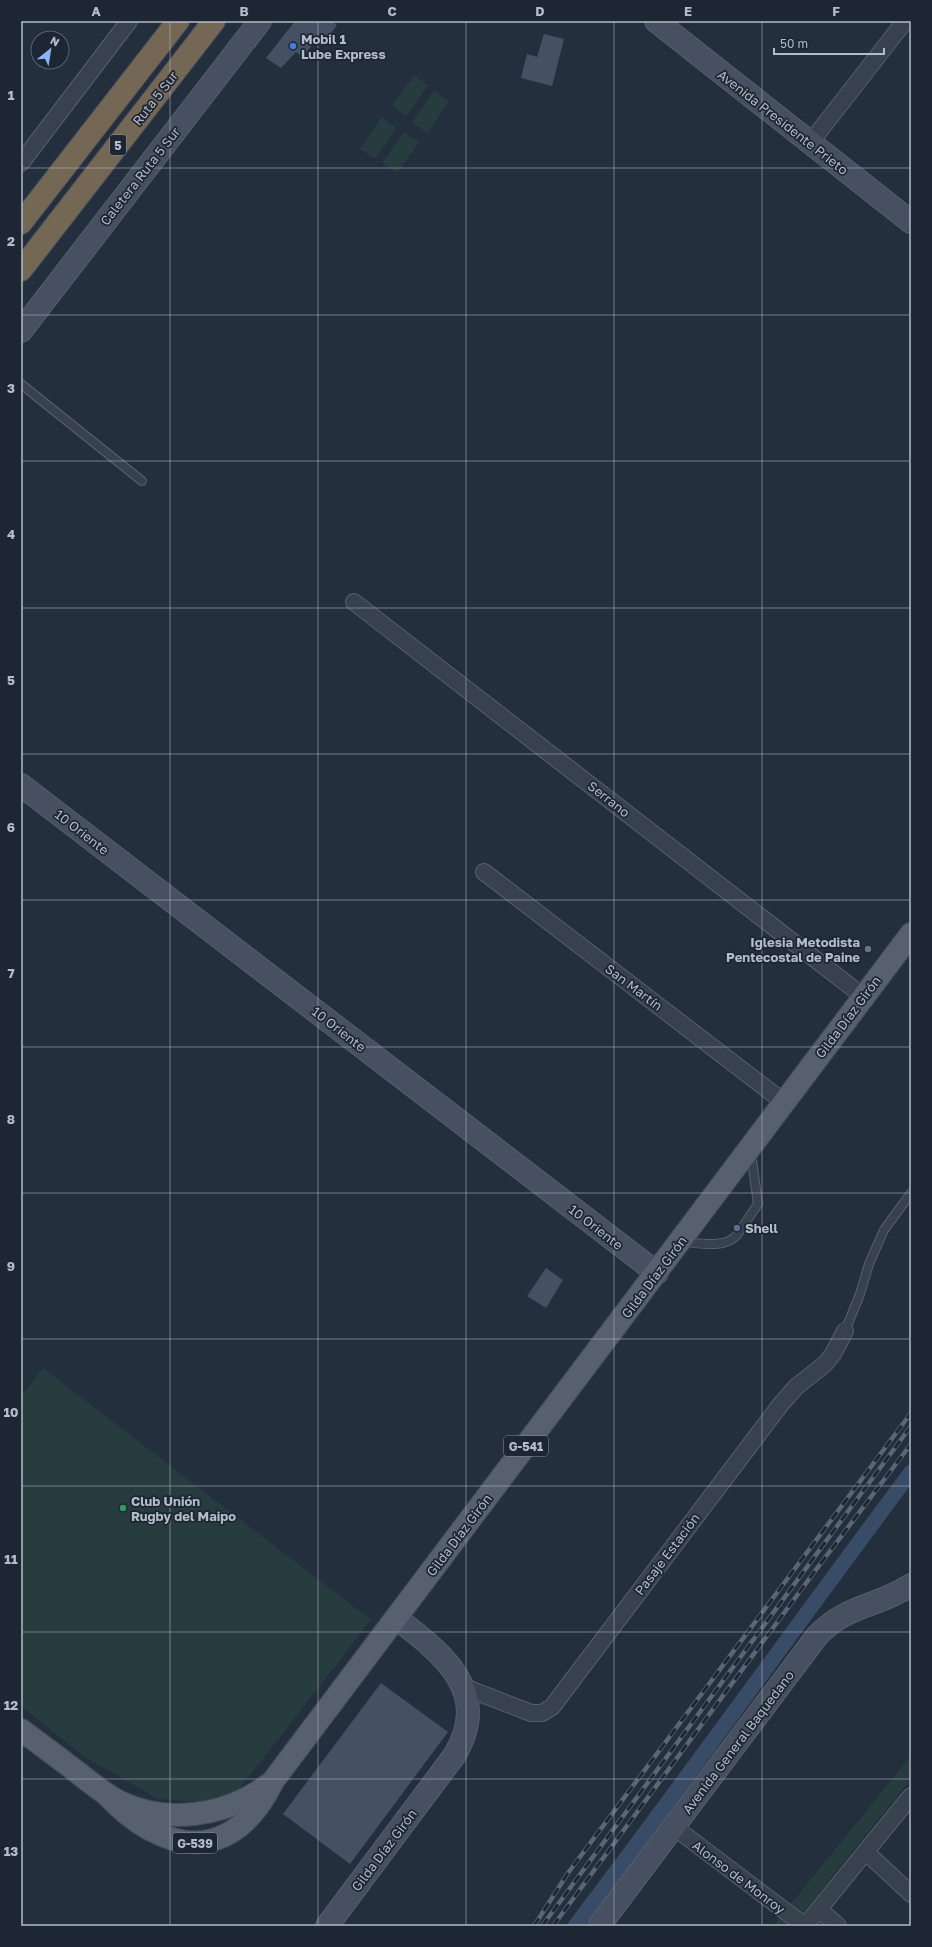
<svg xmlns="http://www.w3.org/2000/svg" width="932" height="1947" font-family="'Golos Text',sans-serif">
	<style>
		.green { fill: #263c3f }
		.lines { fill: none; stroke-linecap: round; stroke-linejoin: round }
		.canal { stroke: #394c67; stroke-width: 15 }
		.building { fill: #455162 }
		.lane-casing { stroke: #565f6c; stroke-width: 10 }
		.street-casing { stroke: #565f6c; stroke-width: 18 }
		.secondary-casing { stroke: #565f6c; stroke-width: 24 }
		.primary-casing { stroke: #414a57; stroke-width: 24 }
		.highway-casing { stroke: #434c59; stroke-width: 24 }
		.lane { stroke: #38414e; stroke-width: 8 }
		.street { stroke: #38414e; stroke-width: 16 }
		.secondary { stroke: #465061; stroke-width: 22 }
		.primary { stroke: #56606e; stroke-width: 22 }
		.highway { stroke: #746855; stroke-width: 22 }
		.rail-casing { stroke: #5a6575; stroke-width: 4.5 }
		.rail { stroke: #1d2633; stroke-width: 3; stroke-dasharray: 9; stroke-linecap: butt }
		.grid { fill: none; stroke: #b4bcc9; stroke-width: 1; stroke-opacity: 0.55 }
		.shop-dot { fill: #3f7fe0; stroke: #1d2633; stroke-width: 1.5 }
		.worship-dot { fill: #6b7280; stroke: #1d2633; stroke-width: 1.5 }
		.service-dot { fill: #5c6f8a; stroke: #1d2633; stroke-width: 1.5 }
		.leisure-dot { fill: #2e9e5b; stroke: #1d2633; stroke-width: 1.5 }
		.labels { text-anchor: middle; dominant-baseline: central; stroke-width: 3.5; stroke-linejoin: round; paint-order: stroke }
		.shield { fill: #1d2633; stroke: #878f9c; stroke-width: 1 }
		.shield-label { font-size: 12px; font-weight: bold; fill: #b4bcc9 }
		.poi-label { font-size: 13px; font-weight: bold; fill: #b4bcc9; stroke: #1d2633; text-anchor: start }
		.street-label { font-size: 13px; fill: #b4bcc9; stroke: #1d2633 }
		.neatline { fill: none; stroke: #b4bcc9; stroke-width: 1.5 }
		.grid-label { font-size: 13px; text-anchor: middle; font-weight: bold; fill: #b4bcc9 }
	</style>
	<rect width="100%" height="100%" fill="#242f3e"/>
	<!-- green -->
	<g class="green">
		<path d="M 414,75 L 428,85 L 406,116 L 392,106 Z"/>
		<path d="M 434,91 L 449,101 L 427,133 L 412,122 Z"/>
		<path d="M 382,117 L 396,128 L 375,159 L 360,149 Z"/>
		<path d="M 404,132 L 419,142 L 397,173 L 382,163 Z"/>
		<path d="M 43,1368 L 371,1620 L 234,1796 L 203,1802 L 158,1799 L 85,1757 L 21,1706 L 21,1396 Z"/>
		<path d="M 911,1756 L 911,1779 L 792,1926 L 773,1926 Z"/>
	</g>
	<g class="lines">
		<!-- canal -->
		<path class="canal" d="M 575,1926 C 689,1776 798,1623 911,1472"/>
	</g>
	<!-- building -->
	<g class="building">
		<path d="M 295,21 L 331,21 L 337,25 L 326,40 L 319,36 L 303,57 L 296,52 L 281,68 L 266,58 Z"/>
		<path d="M 544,34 L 564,39 L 552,86 L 521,78 L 527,54 L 537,57 Z"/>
		<path d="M 546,1268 L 563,1280 L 546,1308 L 527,1296 Z"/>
		<path d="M 381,1683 L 448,1732 L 350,1864 L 283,1814 Z"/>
	</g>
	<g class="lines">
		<!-- lane casing -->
		<g class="lane-casing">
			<g id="lane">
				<path d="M 21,384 L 142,481"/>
				<path d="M 683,1242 C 700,1243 725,1249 737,1235 L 758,1204 L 751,1153"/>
				<path d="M 845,1331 L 860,1294 L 869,1264 L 884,1230 L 911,1193"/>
			</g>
		</g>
		<!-- street casing -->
		<g class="street-casing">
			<g id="street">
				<path d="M 810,143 L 905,21"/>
				<path d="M 21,163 L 129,21"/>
				<path d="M 354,602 L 864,997"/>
				<path d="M 484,872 L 785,1103"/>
				<path d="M 464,1687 L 531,1713 L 542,1713 L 552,1707 L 781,1404 L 796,1387 L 825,1364 L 833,1354 L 845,1331"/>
				<path d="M 674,1827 L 805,1926"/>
				<path d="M 866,1852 L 911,1894"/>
				<path d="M 819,1909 L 838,1926"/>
				<path d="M 805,1926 L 911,1796"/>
			</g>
		</g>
		<!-- secondary casing -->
		<g class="secondary-casing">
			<g id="secondary">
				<path d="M 656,21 L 911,222"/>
				<path d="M 21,331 L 260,21"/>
				<path d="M 21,785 L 657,1273"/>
				<path d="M 327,1926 L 454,1756 C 493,1692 443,1654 396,1618"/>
				<path d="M 599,1926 L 817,1636 C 847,1604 878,1607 911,1585"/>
			</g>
		</g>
		<!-- primary casing -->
		<g class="primary-casing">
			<g id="primary">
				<path d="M 21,1730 C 40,1744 59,1758 77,1772 C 91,1783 104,1794 120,1802 C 168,1825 226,1816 268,1785"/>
				<path d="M 106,1794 C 163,1855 232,1866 273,1781 L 911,934"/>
			</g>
		</g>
		<!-- highway casing -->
		<g class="highway-casing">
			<g id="highway">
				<path d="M 21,223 L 178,21"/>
				<path d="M 21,270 L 214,21"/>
			</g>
		</g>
		<!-- lane -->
		<use href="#lane" class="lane"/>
		<!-- street -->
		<use href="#street" class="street"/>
		<!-- secondary -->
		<use href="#secondary" class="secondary"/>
		<!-- primary -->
		<use href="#primary" class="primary"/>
		<!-- highway -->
		<use href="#highway" class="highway"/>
		<!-- rail casing -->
		<g class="rail-casing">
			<g id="rail">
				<path d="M 534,1926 L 568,1873 L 911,1413"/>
				<path d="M 542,1926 L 911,1426"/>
				<path d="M 553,1926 L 815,1571 L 911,1444"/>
			</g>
		</g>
		<!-- rail -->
		<use href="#rail" class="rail"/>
	</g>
	<!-- grid -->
	<path class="grid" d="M 170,21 L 170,1926M 318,21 L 318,1926M 466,21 L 466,1926M 614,21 L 614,1926M 762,21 L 762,1926M 21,168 L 911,168M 21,315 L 911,315M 21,461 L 911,461M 21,608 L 911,608M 21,754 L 911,754M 21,900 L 911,900M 21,1047 L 911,1047M 21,1193 L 911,1193M 21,1339 L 911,1339M 21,1486 L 911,1486M 21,1632 L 911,1632M 21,1779 L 911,1779"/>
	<!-- markers -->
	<circle class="shop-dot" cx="293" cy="46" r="4"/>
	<circle class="worship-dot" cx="868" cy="949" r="4"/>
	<circle class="service-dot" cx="737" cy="1228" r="4"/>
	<circle class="leisure-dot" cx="123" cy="1508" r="4"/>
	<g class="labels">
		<!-- shield labels -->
		<g class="shield">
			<rect x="110" y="135" width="16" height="20" rx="3"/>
			<rect x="504" y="1436" width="44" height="20" rx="3"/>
			<rect x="173" y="1833" width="44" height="20" rx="3"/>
		</g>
		<g class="shield-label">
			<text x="118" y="145">5</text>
			<text x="526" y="1446">G-541</text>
			<text x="195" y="1843">G-539</text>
		</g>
		<!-- poi labels -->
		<g class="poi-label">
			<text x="301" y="39">Mobil 1<tspan x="301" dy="15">Lube Express</tspan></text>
			<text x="860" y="942" text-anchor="end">Iglesia Metodista<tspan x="860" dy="15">Pentecostal de Paine</tspan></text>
			<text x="745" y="1228">Shell</text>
			<text x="131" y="1501">Club Unión<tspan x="131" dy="15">Rugby del Maipo</tspan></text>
		</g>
		<!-- street labels -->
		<g class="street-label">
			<text transform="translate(155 98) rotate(-52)">Ruta 5 Sur</text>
			<text transform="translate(783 122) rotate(38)">Avenida Presidente Prieto</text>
			<text transform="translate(140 176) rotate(-52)">Caletera Ruta 5 Sur</text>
			<text transform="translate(609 799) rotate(38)">Serrano</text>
			<text transform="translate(82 832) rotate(38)">10 Oriente</text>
			<text transform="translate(634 987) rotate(37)">San Martín</text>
			<text transform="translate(848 1017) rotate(-53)">Gilda Díaz Girón</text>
			<text transform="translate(339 1029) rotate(38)">10 Oriente</text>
			<text transform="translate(596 1227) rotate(38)">10 Oriente</text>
			<text transform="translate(654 1277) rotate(-53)">Gilda Díaz Girón</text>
			<text transform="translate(459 1535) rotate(-53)">Gilda Díaz Girón</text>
			<text transform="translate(667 1554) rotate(-53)">Pasaje Estación</text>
			<text transform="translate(738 1742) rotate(-53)">Avenida General Baquedano</text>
			<text transform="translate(384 1850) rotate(-53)">Gilda Díaz Girón</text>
			<text transform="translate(739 1877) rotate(37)">Alonso de Monroy</text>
		</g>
	</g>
	<!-- border -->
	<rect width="932" height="1947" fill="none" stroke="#1d2633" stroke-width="44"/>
	<!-- north arrow -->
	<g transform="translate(50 50) rotate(30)"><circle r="19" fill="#1d2633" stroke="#59626f"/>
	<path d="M0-3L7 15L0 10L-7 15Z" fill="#8ab4f8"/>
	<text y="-6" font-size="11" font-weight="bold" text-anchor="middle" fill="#b4bcc9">N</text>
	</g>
	<!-- scale -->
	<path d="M774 48v6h110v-6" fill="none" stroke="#b4bcc9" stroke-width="2"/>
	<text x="780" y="48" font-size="12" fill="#b4bcc9" stroke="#1d2633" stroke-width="3" paint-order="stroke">50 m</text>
	<rect x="22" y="22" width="888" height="1903" class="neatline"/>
	<g class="grid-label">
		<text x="96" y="16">A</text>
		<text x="244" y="16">B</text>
		<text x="392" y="16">C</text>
		<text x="540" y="16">D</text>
		<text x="688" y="16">E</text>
		<text x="836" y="16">F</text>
		<text x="11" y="100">1</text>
		<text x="11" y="246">2</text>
		<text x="11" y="393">3</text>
		<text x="11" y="539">4</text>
		<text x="11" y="685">5</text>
		<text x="11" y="832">6</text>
		<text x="11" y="978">7</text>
		<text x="11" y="1124">8</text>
		<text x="11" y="1271">9</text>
		<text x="11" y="1417">10</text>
		<text x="11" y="1564">11</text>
		<text x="11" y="1710">12</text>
		<text x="11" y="1856">13</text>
	</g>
</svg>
